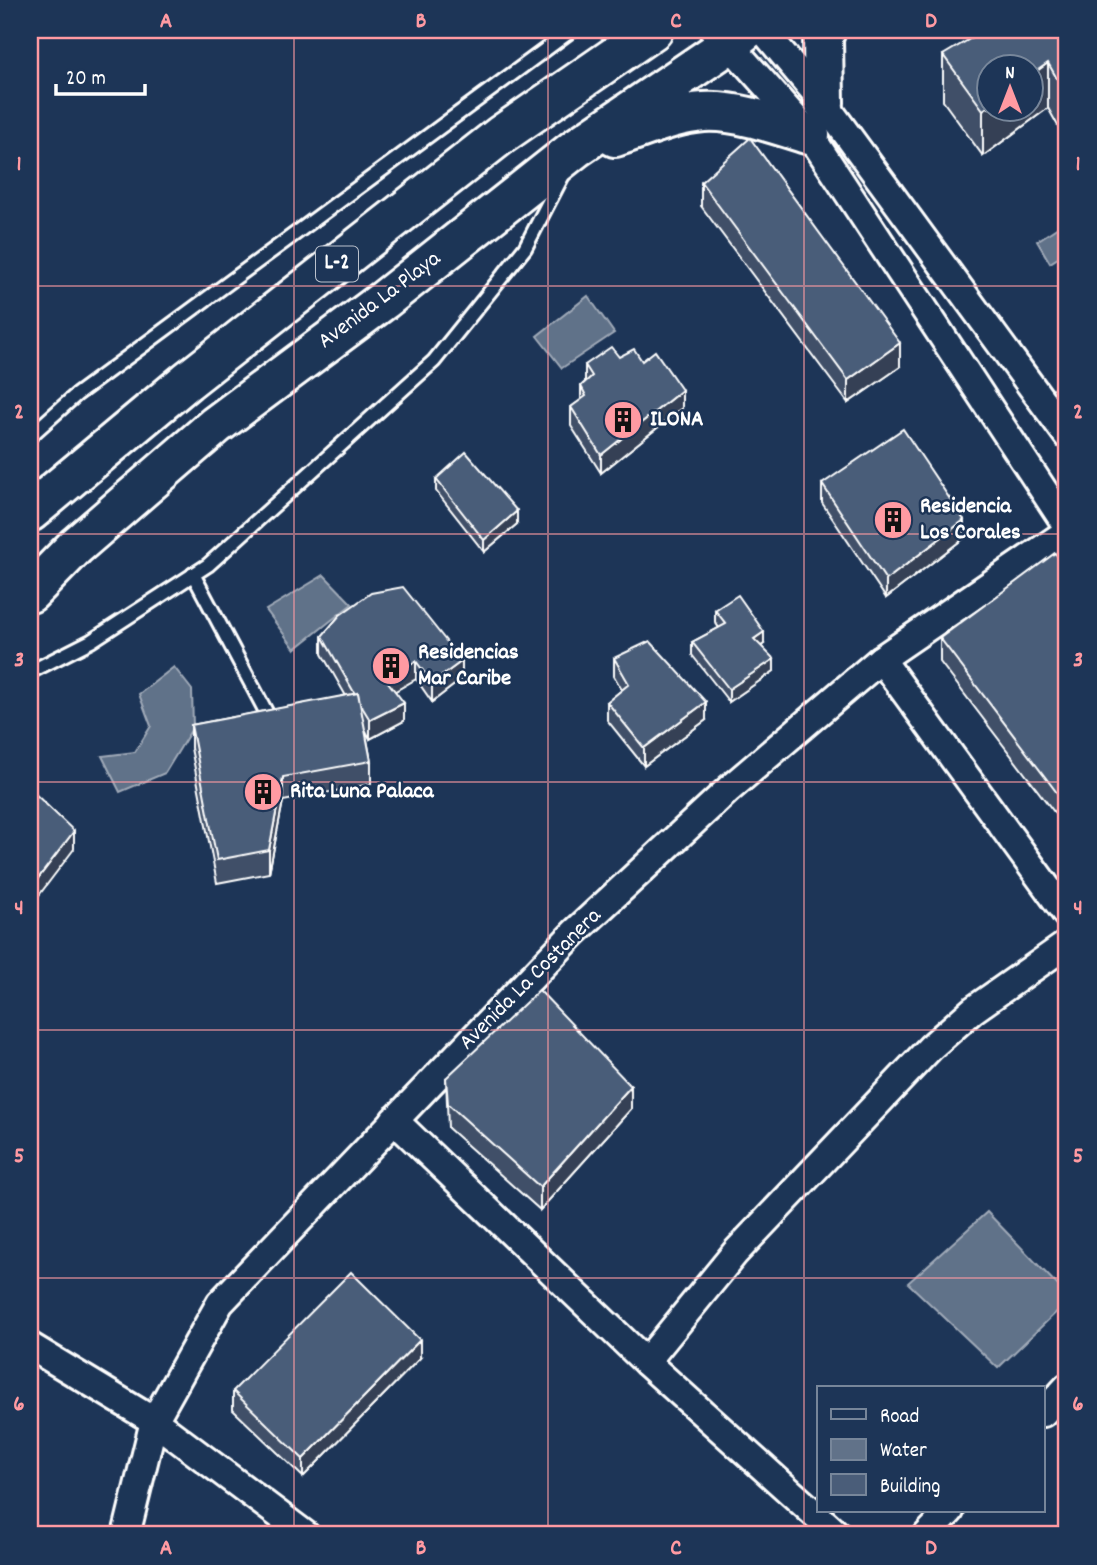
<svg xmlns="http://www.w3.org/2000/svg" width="1097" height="1565" font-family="Dekko,sans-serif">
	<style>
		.water { fill: #617289; stroke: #a0aab8; stroke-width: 2 }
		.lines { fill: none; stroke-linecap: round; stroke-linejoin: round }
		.service-casing { stroke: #fff; stroke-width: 18 }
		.minor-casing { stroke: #fff; stroke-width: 32 }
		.primary-casing { stroke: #fff; stroke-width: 44 }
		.service { stroke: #1d3557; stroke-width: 12 }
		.minor { stroke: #1d3557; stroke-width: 26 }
		.primary { stroke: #1d3557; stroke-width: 38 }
		.wall { fill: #405068; stroke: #fff; stroke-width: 2 }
		.shaded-wall { fill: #344155; stroke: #fff; stroke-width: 2 }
		.building { fill: #4a5d79; stroke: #fff; stroke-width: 2 }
		.grid { fill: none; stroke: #ff9aa2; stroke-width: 2; stroke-opacity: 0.55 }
		.labels { text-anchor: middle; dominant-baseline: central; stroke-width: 5; stroke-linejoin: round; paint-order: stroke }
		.shield { fill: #1d3557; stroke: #bbc2cd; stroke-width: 2 }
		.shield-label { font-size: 21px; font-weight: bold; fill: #fff }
		.street-label { font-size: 23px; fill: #fff; stroke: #1d3557 }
		.poi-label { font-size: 23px; font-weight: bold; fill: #fff; stroke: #1d3557; text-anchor: start }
		.neatline { fill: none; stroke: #ff9aa2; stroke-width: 2.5 }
		.grid-label { font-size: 23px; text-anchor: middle; font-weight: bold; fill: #ff9aa2 }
	</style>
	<rect width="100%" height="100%" fill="#1d3557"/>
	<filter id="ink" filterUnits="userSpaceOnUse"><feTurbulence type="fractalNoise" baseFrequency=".0143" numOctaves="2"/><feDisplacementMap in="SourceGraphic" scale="14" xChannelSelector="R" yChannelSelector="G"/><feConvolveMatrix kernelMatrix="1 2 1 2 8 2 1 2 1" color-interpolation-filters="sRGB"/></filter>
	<g filter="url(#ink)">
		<!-- water -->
		<g class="water">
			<path d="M 1067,221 L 1067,252 L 1050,263 L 1037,241 Z"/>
			<path d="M 588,296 L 614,333 L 562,368 L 537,336 Z"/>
			<path d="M 324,575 L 352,604 L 295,649 L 266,610 Z"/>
			<path d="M 174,667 L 192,690 L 193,727 L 165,773 L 120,792 L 102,756 L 135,752 L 151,726 L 139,694 Z"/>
			<path d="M 987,1212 L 1067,1295 L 1067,1302 L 998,1368 L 908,1283 Z"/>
		</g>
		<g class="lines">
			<!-- service casing -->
			<g class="service-casing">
				<g id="service">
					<path d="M 30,436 L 76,395 L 572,30"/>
					<path d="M 193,574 L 273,725"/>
					<path d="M 30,672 L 91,641 L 208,565 L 434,361 L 525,248 L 564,173"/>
				</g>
			</g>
			<!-- minor casing -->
			<g class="minor-casing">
				<g id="minor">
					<path d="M 713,30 L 729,44 L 810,135 L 1067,526"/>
					<path d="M 763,30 L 824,103 L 1067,435"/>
					<path d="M 881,659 L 1067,915"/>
					<path d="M 394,1120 L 646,1362 L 838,1535"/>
					<path d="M 30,1346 L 154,1421 L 306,1535"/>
					<path d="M 646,1362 L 735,1253 L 931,1047 L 973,1010 L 1067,944"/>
					<path d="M 1043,1413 L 1067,1387"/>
					<path d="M 126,1535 L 154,1421 L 220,1303 L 575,932 L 729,789 L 881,659 L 1067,532"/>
					<path d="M 927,1535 L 950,1511"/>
				</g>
			</g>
			<!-- primary casing -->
			<g class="primary-casing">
				<g id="primary">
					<path d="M 824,103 L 823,38 L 826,30"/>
					<path d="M 615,137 C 644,128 674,114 704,112 C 737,110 778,125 810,135"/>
					<path d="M 30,512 L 187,381 L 501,135 L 653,30"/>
					<path d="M 30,593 L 76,546 L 216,425 L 384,300 L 576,148 L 729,44 L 746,30"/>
				</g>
			</g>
			<!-- service -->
			<use href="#service" class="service"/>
			<!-- minor -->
			<use href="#minor" class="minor"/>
			<!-- primary -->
			<use href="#primary" class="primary"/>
		</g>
		<!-- wall -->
		<g class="wall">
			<path d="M 1067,30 L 1067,142 L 1048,108 L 983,156 L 943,101 L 943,55 Z"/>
			<path d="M 701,182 L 900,367 L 848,403 L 701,206 Z"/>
			<path d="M 619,357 L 642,361 L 682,408 L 601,473 L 571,426 L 571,407 L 581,400 L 581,386 L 585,382 L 585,365 Z"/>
			<path d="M 436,479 L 517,524 L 484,552 L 436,491 Z"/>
			<path d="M 822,484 L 964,538 L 886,598 L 822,503 Z"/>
			<path d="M 1067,569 L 1067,829 L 940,662 L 940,638 Z"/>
			<path d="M 715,610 L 764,644 L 761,646 L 774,671 L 729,702 L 692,655 L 692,642 L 719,628 L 715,622 Z"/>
			<path d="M 340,615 L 462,679 L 432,702 L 416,679 L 395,691 L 404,721 L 370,739 L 365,729 L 371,761 L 371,784 L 283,801 L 269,873 L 217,883 L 191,748 L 191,725 L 346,696 L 322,654 L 322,636 Z"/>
			<path d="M 614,658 L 706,720 L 644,766 L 607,720 L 607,702 L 622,690 L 614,676 Z"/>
			<path d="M 446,1078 L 631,1109 L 540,1210 L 448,1128 Z"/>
			<path d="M 420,1358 L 303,1477 L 233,1410 L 233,1391 Z"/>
		</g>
		<!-- shaded-wall -->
		<g class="shaded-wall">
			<path d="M 1048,63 L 1048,108 L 983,156 L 983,110 L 989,106 L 989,108 L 1031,108 L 1031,75 Z"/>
			<path d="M 900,343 L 900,367 L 848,403 L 848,380 Z"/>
			<path d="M 682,390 L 682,408 L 601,473 L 601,455 Z"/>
			<path d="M 517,511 L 517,524 L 484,552 L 484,540 Z"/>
			<path d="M 964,520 L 964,538 L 886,598 L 886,580 Z"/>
			<path d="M 764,632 L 764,644 L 754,651 L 754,639 Z"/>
			<path d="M 774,659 L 774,671 L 729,702 L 729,689 Z"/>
			<path d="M 416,661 L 416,679 L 385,697 L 385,678 Z"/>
			<path d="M 462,661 L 462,679 L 432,702 L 432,683 Z"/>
			<path d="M 706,702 L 706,720 L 644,766 L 644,748 Z"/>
			<path d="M 404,703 L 404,721 L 370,739 L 370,720 Z"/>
			<path d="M 283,777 L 283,801 L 269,873 L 269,850 Z"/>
			<path d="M 74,831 L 74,849 L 30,907 L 30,889 Z"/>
			<path d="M 631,1086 L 631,1109 L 540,1210 L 540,1187 Z"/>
			<path d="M 420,1340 L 420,1358 L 303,1477 L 303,1459 Z"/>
		</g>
		<!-- building -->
		<g class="building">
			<path d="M 985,30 L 1067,30 L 1067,96 L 1048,63 L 1031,75 L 1031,66 L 989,66 L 989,106 L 983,110 L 943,55 Z"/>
			<path d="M 750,138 L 900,343 L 848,380 L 701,182 Z"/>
			<path d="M 611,347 L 619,357 L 634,349 L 642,361 L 655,351 L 682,390 L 601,455 L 571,407 L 586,396 L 581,386 L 592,376 L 585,365 Z"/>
			<path d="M 903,429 L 964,520 L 886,580 L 822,484 Z"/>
			<path d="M 466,452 L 517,511 L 484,540 L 436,479 Z"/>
			<path d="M 1055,553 L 1067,569 L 1067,806 L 940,638 Z"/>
			<path d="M 403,587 L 462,661 L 432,683 L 416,661 L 385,678 L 404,703 L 370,720 L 359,702 L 358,693 L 355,694 L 322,636 L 340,615 L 371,593 Z"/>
			<path d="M 738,595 L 764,632 L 754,639 L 774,659 L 729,689 L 692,642 L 726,624 L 715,610 Z"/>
			<path d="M 650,641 L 706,702 L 644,748 L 607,702 L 629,684 L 614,658 Z"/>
			<path d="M 358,693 L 371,761 L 283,777 L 269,850 L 217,860 L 191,725 Z"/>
			<path d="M 30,789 L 74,831 L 30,889 Z"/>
			<path d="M 539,990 L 631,1086 L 540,1187 L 448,1104 L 446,1078 Z"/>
			<path d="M 351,1272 L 420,1340 L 303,1459 L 233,1391 Z"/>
		</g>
	</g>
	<!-- grid -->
	<path class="grid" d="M 294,30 L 294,1535M 548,30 L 548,1535M 804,30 L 804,1535M 30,286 L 1067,286M 30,534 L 1067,534M 30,782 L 1067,782M 30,1030 L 1067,1030M 30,1278 L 1067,1278"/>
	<!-- icons -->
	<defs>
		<g id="building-disc" transform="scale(2.0125)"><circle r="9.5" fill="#ff9aa2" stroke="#1d3557"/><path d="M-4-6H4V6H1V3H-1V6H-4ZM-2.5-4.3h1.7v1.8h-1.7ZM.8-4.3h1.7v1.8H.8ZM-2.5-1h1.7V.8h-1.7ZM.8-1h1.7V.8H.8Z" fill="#111"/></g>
	</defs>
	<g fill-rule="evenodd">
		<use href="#building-disc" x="623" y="420"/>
		<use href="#building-disc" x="893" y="520"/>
		<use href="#building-disc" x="391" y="666"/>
		<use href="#building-disc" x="263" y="792"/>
	</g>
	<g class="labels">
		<!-- shield labels -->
		<rect class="shield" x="316" y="246.5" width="42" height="35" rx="5"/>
		<g class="shield-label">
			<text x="337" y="264">L-2</text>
		</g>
		<!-- street labels -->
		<g class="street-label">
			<text transform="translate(380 301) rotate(-37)">Avenida La Playa</text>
			<text transform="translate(531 980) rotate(-45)">Avenida La Costanera</text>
		</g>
		<!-- poi labels -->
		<g class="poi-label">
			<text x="650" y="420">ILONA</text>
			<text x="920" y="507">Residencia<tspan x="920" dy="26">Los Corales</tspan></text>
			<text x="418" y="653">Residencias<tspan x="418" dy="26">Mar Caribe</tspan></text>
			<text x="290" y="792">Rita Luna Palaca</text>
		</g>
	</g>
	<!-- margin -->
	<rect width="1097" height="1565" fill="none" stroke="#1d3557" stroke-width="77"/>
	<!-- legend -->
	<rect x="817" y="1386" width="228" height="126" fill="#1d3557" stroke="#77869a" stroke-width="2"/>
	<rect x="831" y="1409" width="35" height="10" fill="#1d3557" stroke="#77869a" stroke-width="2"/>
	<text x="880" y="1422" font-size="21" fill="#ffffff">Road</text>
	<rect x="831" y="1439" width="35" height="21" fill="#617289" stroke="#77869a" stroke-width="2"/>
	<text x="880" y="1456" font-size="21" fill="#ffffff">Water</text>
	<rect x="831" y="1474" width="35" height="21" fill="#4a5d79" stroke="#77869a" stroke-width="2"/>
	<text x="880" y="1492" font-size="21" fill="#ffffff">Building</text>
	<!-- north arrow -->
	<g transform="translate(1010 88)"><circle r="33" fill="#1d3557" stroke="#77869a" stroke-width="2"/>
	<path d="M0-5L12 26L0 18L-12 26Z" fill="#ff9aa2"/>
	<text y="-10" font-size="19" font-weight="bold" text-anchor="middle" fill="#ffffff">N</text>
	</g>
	<!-- scale -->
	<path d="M56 84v10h89v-10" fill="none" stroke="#ffffff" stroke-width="3.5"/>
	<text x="66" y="84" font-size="21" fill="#ffffff" stroke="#1d3557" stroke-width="5" paint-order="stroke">20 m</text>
	<rect x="38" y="38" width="1020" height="1488" class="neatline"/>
	<g class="grid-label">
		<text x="166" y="27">A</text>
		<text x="421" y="27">B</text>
		<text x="676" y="27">C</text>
		<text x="931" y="27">D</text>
		<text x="19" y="170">1</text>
		<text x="1078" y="170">1</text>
		<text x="19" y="418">2</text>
		<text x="1078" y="418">2</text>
		<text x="19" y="666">3</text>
		<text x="1078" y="666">3</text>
		<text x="19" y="914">4</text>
		<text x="1078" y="914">4</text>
		<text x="19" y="1162">5</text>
		<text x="1078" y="1162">5</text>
		<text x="19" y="1410">6</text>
		<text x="1078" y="1410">6</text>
		<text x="166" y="1554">A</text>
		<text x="421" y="1554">B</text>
		<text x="676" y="1554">C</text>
		<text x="931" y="1554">D</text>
	</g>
</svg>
